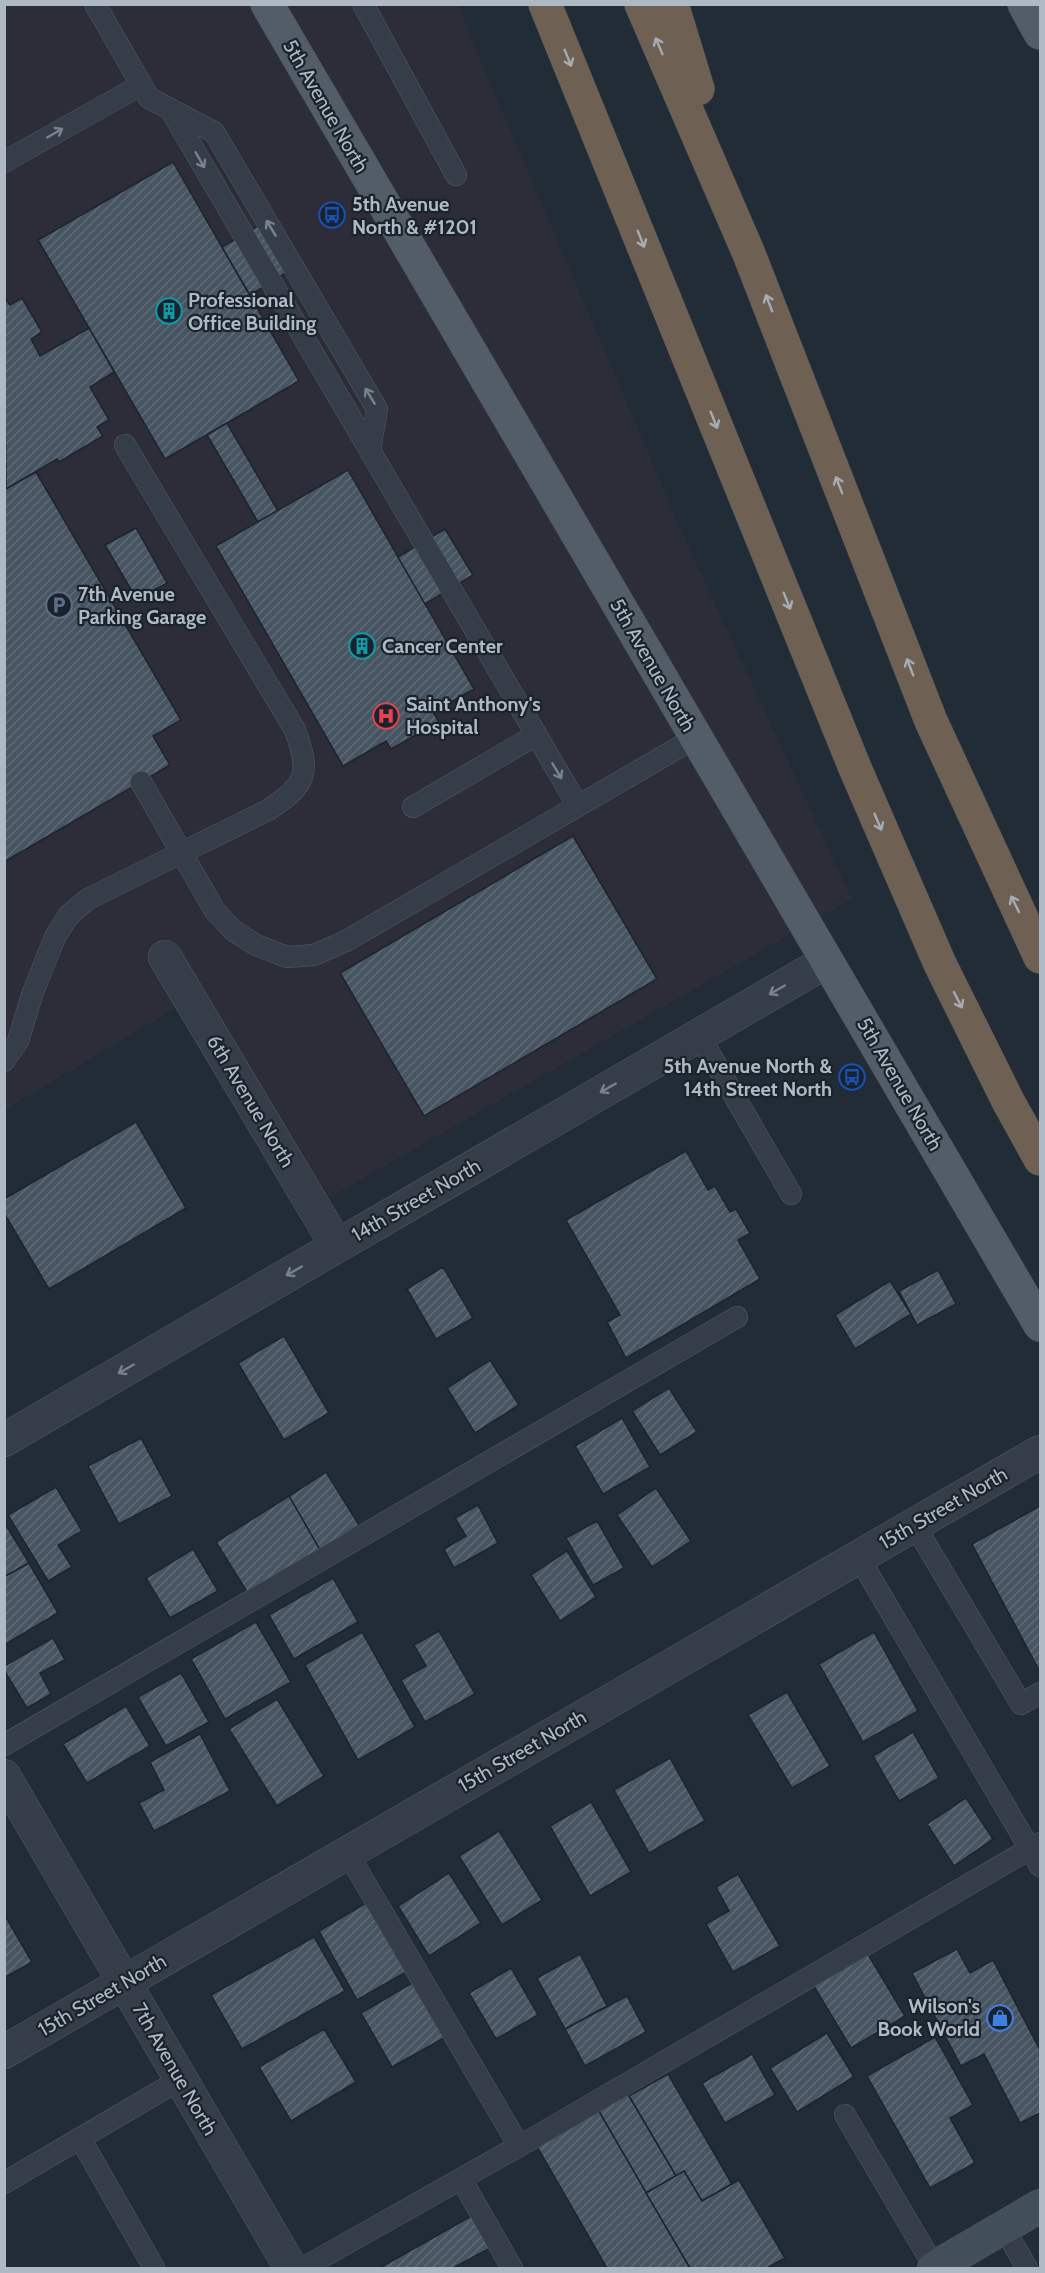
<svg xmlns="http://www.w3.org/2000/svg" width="1045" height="2273" font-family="Cabin,sans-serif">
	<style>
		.medical { fill: #2d2c39 }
		.building { fill: url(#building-hatch); stroke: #1c252e; stroke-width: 1.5 }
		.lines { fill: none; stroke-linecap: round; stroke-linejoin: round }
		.lane-casing { stroke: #525c65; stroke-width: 22 }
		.street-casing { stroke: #525c65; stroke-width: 34 }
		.secondary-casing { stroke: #525c65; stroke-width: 34 }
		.primary-casing { stroke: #3e4751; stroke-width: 34 }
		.highway-casing { stroke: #3f4952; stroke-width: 34 }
		.lane { stroke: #353e48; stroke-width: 21 }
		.street { stroke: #353e48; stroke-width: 33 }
		.secondary { stroke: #434e5b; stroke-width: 33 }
		.primary { stroke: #525d68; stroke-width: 33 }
		.highway { stroke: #6e6052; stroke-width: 33 }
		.oneway { stroke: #a5acb3 }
		.oneway2 { stroke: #78828c }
		.labels { text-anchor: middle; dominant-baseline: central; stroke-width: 4.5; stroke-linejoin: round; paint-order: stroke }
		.street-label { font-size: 20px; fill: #afb9c4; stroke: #1a232c }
		.poi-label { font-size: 20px; font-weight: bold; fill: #afb9c4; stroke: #1a232c; text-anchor: start }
	</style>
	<defs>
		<pattern id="building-hatch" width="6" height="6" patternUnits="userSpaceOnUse" patternTransform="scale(1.5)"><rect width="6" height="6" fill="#475461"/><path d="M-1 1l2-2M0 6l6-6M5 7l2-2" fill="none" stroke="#5f6a76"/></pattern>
	</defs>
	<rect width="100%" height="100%" fill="#212c37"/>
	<!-- medical -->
	<path class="medical" d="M 4,5 L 459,5 L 476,50 L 682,532 L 852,899 L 327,1199 L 204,991 L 5,1110 Z"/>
	<!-- building -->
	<g class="building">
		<path d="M 173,162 L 299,381 L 165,459 L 38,240 Z"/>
		<path d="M 258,226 L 286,273 L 250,295 L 222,247 Z"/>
		<path d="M 4,297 L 10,305 L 22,298 L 42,332 L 31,339 L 40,356 L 89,328 L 114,372 L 90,387 L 109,420 L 97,427 L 103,436 L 59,462 L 57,459 L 6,489 Z"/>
		<path d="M 227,423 L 278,511 L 258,522 L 207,435 Z"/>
		<path d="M 348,470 L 474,689 L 433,712 L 439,722 L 391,749 L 386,741 L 343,766 L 216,546 Z"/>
		<path d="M 36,472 L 181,720 L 153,736 L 170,765 L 4,862 L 4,490 Z"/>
		<path d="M 136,528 L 167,583 L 137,600 L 105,545 Z"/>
		<path d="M 445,529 L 473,575 L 425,604 L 398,557 Z"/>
		<path d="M 573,836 L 657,979 L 424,1116 L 340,973 Z"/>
		<path d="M 136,1122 L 186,1208 L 49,1289 L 4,1213 L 4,1199 Z"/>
		<path d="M 686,1151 L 708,1190 L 715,1186 L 730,1212 L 736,1209 L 750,1233 L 738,1240 L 760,1279 L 626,1358 L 607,1322 L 620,1315 L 566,1220 Z"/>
		<path d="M 443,1267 L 473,1318 L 436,1339 L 407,1289 Z"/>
		<path d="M 938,1270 L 956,1304 L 917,1325 L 899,1291 Z"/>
		<path d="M 890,1281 L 911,1314 L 855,1349 L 835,1315 Z"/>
		<path d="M 284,1336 L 329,1413 L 284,1440 L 238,1363 Z"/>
		<path d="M 490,1360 L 519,1405 L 475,1433 L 447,1388 Z"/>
		<path d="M 669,1388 L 697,1432 L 660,1455 L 632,1411 Z"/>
		<path d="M 622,1418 L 650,1467 L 603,1494 L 575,1446 Z"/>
		<path d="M 141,1438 L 172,1496 L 119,1524 L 88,1466 Z"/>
		<path d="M 326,1472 L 359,1525 L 320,1550 L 289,1496 Z"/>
		<path d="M 56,1487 L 82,1531 L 58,1545 L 72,1567 L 48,1581 L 8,1515 Z"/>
		<path d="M 656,1488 L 691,1541 L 652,1567 L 617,1515 Z"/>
		<path d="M 289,1496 L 320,1550 L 249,1595 L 216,1542 Z"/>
		<path d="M 478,1505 L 498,1543 L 454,1568 L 444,1549 L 466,1536 L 455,1518 Z"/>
		<path d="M 1040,1506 L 1040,1672 L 972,1544 Z"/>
		<path d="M 597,1521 L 624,1568 L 593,1585 L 566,1538 Z"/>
		<path d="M 4,1522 L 29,1563 L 4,1577 Z"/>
		<path d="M 193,1549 L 218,1591 L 170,1618 L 146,1578 Z"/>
		<path d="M 567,1551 L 596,1597 L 560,1621 L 531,1575 Z"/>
		<path d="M 29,1563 L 58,1613 L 4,1645 L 4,1577 Z"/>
		<path d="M 333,1578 L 358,1622 L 294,1659 L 269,1615 Z"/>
		<path d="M 256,1622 L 291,1682 L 225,1719 L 191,1659 Z"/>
		<path d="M 439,1631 L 475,1694 L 425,1722 L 401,1680 L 426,1666 L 414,1645 Z"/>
		<path d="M 362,1632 L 415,1727 L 358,1760 L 305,1665 Z"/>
		<path d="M 874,1632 L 918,1711 L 863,1742 L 819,1664 Z"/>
		<path d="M 53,1638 L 65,1660 L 40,1673 L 51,1694 L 27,1708 L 4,1670 L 4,1666 Z"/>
		<path d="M 181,1673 L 209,1722 L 166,1746 L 138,1697 Z"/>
		<path d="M 787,1692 L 830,1766 L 792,1788 L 748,1715 Z"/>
		<path d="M 277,1699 L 324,1776 L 277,1806 L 229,1729 Z"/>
		<path d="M 126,1706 L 150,1746 L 87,1783 L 63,1744 Z"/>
		<path d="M 913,1732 L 939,1778 L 899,1801 L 873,1756 Z"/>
		<path d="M 200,1734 L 230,1791 L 154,1831 L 139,1803 L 164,1790 L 150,1762 Z"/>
		<path d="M 670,1758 L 705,1821 L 649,1853 L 614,1790 Z"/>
		<path d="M 966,1798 L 993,1839 L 954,1866 L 927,1824 Z"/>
		<path d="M 591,1802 L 631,1872 L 590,1896 L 550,1826 Z"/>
		<path d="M 499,1831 L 542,1900 L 502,1925 L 459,1856 Z"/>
		<path d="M 449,1873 L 481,1923 L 429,1956 L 398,1906 Z"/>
		<path d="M 738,1874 L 780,1946 L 733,1972 L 706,1924 L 729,1911 L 716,1887 Z"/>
		<path d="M 366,1903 L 406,1972 L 357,2000 L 319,1931 Z"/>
		<path d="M 7,1919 L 32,1962 L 4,1978 L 4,1920 Z"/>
		<path d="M 314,1937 L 345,1991 L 242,2049 L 211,1995 Z"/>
		<path d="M 957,1949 L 970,1973 L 993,1960 L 1040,2050 L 1040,2113 L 1020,2123 L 984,2054 L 961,2066 L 912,1973 Z"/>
		<path d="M 866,1951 L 905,2016 L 851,2048 L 812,1983 Z"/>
		<path d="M 580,1954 L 607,2006 L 565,2029 L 537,1978 Z"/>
		<path d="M 511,1968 L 538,2015 L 496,2039 L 469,1993 Z"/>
		<path d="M 412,1983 L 444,2038 L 392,2067 L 361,2013 Z"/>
		<path d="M 627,1996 L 646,2032 L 585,2066 L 565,2029 Z"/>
		<path d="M 324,2029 L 356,2082 L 291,2121 L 259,2067 Z"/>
		<path d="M 827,2033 L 854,2077 L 797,2112 L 770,2068 Z"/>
		<path d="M 935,2037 L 973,2105 L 950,2118 L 975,2163 L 930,2188 L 867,2076 Z"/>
		<path d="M 752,2054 L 775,2095 L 725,2123 L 702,2083 Z"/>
		<path d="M 668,2074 L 732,2184 L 702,2201 L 684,2171 L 676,2176 L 629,2096 Z"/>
		<path d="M 626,2091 L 676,2176 L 646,2193 L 597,2108 Z"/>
		<path d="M 597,2108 L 690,2268 L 607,2268 L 535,2143 Z"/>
		<path d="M 684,2171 L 702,2201 L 739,2180 L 785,2258 L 767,2268 L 690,2268 L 646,2193 Z"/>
		<path d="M 475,2214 L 492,2247 L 453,2268 L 385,2268 L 383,2266 Z"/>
	</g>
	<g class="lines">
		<!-- lane casing -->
		<g class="lane-casing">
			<g id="lane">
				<path d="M 95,4 L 149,98 L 214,132 L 377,409 L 370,451"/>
				<path d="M 363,4 L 456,175"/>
				<path d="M 170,109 L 578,806"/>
				<path d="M 4,162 L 141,85"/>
				<path d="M 141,782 L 215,911 L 234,931 L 256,945 L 287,957 L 314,955 L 346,941 L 695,738"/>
				<path d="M 413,807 L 536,735"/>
				<path d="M 699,1035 L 791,1194"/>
				<path d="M 4,1061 L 18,1041 L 33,992 L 55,937 L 69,915 L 88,899 L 268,810 C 307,785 311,773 295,730 L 125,445"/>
				<path d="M 914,1524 L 1021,1704 L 1040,1693"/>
				<path d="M 858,1556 L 1040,1866"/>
				<path d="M 4,1745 L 737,1317"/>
				<path d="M 347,1852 L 519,2146"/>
				<path d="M 845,2115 L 935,2268"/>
				<path d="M 80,2138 L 154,2268"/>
				<path d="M 461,2179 L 512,2268"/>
				<path d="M 4,2183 L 181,2079"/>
				<path d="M 1004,2228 L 1027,2268"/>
				<path d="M 303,2268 L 537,2136 L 1040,1843"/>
			</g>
		</g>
		<!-- street casing -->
		<g class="street-casing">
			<g id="street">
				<path d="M 165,957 L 337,1246"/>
				<path d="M 4,1440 L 827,961"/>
				<path d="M 4,1776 L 291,2268"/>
				<path d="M 4,2052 L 1040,1452"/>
			</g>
		</g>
		<!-- secondary casing -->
		<g class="secondary-casing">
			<path id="secondary" d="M 934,2268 L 1040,2206"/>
		</g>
		<!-- primary casing -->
		<g class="primary-casing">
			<g id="primary">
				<path d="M 267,4 L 1040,1325"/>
				<path d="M 1024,4 L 1040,33"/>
			</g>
		</g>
		<!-- highway casing -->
		<g class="highway-casing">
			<g id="highway">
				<path d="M 545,4 L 855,768 L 940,964 L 1008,1101 L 1040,1159"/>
				<path d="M 641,4 L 749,254 L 931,721 L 1040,957"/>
				<path d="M 672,4 L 698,89"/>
			</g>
		</g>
		<!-- lane -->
		<use href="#lane" class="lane"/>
		<!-- street -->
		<use href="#street" class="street"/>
		<!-- secondary -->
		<use href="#secondary" class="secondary"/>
		<!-- primary -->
		<use href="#primary" class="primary"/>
		<!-- highway -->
		<use href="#highway" class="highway"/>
	</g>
	<!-- one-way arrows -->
	<defs><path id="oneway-shaft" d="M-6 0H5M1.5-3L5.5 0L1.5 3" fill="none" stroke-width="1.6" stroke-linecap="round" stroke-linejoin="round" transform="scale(1.5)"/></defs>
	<g class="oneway">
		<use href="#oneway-shaft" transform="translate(659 46) rotate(-113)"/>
		<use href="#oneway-shaft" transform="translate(568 58) rotate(68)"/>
		<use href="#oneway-shaft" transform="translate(641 239) rotate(68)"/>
		<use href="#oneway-shaft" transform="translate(769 303) rotate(-111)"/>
		<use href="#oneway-shaft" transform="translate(714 420) rotate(68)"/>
		<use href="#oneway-shaft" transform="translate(839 485) rotate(-111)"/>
		<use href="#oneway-shaft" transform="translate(787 601) rotate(68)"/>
		<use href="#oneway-shaft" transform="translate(910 667) rotate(-111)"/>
		<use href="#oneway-shaft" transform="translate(878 822) rotate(67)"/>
		<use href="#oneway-shaft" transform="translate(1015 904) rotate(-116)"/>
		<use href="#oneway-shaft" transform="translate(958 1000) rotate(63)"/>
	</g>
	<g class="oneway2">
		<use href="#oneway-shaft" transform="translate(55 133) rotate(-30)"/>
		<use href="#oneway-shaft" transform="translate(200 160) rotate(60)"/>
		<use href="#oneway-shaft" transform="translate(271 228) rotate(-121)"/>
		<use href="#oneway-shaft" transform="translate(370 396) rotate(-121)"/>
		<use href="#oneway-shaft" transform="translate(557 771) rotate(59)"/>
		<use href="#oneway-shaft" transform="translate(777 990) rotate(150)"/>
		<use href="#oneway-shaft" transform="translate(608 1088) rotate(150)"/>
		<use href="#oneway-shaft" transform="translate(294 1271) rotate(150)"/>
		<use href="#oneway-shaft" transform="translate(126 1369) rotate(150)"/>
	</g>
	<!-- icons -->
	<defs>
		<g id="bus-ring" transform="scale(1.35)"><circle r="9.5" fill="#1a232c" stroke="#1a4fb4" stroke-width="1.5"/><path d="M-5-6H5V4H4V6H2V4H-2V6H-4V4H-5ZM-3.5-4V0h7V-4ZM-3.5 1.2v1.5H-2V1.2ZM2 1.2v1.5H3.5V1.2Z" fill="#1a4fb4"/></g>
		<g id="building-ring" transform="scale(1.35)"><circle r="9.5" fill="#1a232c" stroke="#0f9aa8" stroke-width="1.5"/><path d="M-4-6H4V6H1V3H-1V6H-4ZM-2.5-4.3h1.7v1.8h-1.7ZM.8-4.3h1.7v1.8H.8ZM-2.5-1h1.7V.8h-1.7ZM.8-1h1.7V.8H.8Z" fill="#0f9aa8"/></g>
		<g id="parking-ring" transform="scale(1.35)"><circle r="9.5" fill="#1a232c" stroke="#5c6f8a" stroke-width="1.5"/><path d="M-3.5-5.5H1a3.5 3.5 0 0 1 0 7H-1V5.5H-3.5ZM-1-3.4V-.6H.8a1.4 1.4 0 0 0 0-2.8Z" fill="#5c6f8a"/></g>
		<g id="hospital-ring" transform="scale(1.35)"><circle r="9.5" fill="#1a232c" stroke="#e0444e" stroke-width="1.5"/><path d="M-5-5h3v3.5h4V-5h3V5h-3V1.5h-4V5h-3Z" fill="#e0444e"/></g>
		<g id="shop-ring" transform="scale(1.35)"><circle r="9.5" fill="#1a232c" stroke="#3f7fe0" stroke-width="1.5"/><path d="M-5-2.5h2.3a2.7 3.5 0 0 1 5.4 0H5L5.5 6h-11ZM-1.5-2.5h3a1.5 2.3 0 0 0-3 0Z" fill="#3f7fe0"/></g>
	</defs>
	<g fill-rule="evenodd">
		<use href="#bus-ring" x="332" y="215"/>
		<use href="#building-ring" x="169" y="311"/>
		<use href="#parking-ring" x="59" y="605"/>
		<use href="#building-ring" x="362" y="646"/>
		<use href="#hospital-ring" x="386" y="716"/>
		<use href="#bus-ring" x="852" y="1077"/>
		<use href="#shop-ring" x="1000" y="2018"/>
	</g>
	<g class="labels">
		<!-- street labels -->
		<g class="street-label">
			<text transform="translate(326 106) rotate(60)">5th Avenue North</text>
			<text transform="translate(653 665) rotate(60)">5th Avenue North</text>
			<text transform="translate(900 1084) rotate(60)">5th Avenue North</text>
			<text transform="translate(251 1101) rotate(59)">6th Avenue North</text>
			<text transform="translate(416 1200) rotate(-30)">14th Street North</text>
			<text transform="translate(943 1508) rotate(-30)">15th Street North</text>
			<text transform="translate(522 1751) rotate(-30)">15th Street North</text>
			<text transform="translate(102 1995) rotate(-30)">15th Street North</text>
			<text transform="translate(175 2069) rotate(60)">7th Avenue North</text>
		</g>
		<!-- poi labels -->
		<g class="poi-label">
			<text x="352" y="204">5th Avenue<tspan x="352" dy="23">North &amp; #1201</tspan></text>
			<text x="188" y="300">Professional<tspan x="188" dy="23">Office Building</tspan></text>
			<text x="78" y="594">7th Avenue<tspan x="78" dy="23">Parking Garage</tspan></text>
			<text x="382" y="646">Cancer Center</text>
			<text x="406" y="704">Saint Anthony's<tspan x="406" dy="23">Hospital</tspan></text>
			<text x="832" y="1066" text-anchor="end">5th Avenue North &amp;<tspan x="832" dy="23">14th Street North</tspan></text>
			<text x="980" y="2006" text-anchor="end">Wilson's<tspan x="980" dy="23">Book World</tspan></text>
		</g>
	</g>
	<!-- border -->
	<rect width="1045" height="2273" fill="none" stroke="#afb9c4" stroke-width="12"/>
</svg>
